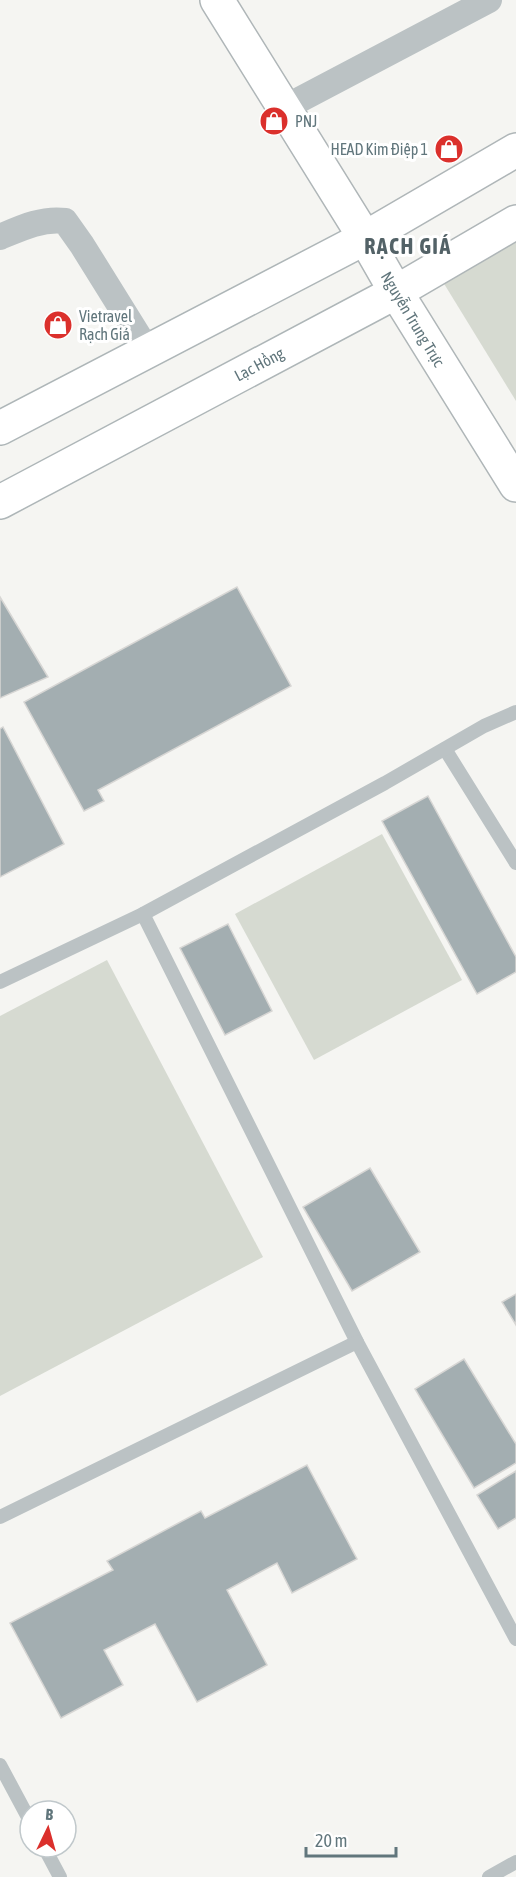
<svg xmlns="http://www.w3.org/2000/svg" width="516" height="1877" font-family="'Asap Condensed',sans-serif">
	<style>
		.green { fill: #d6dad1 }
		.building { fill: #a3aeb1; stroke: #d7d6d4; stroke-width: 1.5 }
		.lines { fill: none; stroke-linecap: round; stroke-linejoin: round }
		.secondary-casing { stroke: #aeb6b8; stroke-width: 36 }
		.primary-casing { stroke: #afb6b8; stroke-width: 36 }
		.lane { stroke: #bbc2c4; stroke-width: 14 }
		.street { stroke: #bbc2c4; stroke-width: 26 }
		.secondary { stroke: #fff; stroke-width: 33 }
		.primary { stroke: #fff; stroke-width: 33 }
		.labels { text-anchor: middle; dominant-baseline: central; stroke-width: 6; stroke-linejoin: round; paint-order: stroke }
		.poi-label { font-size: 16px; fill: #61767c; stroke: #fff; text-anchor: start }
		.street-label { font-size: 16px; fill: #61767c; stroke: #fff }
		.district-label { font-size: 22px; font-weight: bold; letter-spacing: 1.5px; fill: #536267; stroke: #fff }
	</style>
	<rect width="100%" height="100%" fill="#f5f5f2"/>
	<!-- green -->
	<g class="green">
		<path d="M 516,222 L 516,401 L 435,269 Z"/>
		<path d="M 382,834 L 462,980 L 314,1060 L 235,914 Z"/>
		<path d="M 107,960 L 263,1257 L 0,1396 L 0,1016 Z"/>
	</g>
	<!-- building -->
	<g class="building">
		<path d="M 237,587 L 291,686 L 98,790 L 104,801 L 84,811 L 24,702 Z"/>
		<path d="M 0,597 L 48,677 L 0,698 Z"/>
		<path d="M 3,727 L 64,844 L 0,877 L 0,729 Z"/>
		<path d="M 428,796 L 516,957 L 516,972 L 477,994 L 382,821 Z"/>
		<path d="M 228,924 L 272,1011 L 225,1035 L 180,948 Z"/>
		<path d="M 370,1168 L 420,1252 L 352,1291 L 303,1207 Z"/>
		<path d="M 516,1294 L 516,1325 L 502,1302 Z"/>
		<path d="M 464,1359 L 516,1444 L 516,1463 L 474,1488 L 415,1389 Z"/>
		<path d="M 307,1465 L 357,1559 L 292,1593 L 277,1563 L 227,1590 L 267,1665 L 197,1702 L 155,1624 L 104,1650 L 123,1685 L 61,1718 L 10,1623 L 113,1570 L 107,1561 L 201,1511 L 205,1518 Z"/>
		<path d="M 516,1471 L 516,1518 L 498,1529 L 477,1495 Z"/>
	</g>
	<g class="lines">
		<!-- secondary casing -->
		<g class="secondary-casing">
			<g id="secondary">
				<path d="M 0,428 L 365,238"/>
				<path d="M 0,502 L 396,292"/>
			</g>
		</g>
		<!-- primary casing -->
		<g class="primary-casing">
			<g id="primary">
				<path d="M 217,0 L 365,238 L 396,292 L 516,485"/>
				<path d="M 365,238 L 516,150"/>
				<path d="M 396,292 L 516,222"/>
			</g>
		</g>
		<!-- lane -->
		<g class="lane">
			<path d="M 445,749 L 516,863"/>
			<path d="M 143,914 L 357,1342 L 516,1639"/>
			<path d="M 0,982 L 143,914 L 385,783 L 484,726 L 516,712"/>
			<path d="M 0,1517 L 357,1342"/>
			<path d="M 0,1765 L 30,1821"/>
			<path d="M 44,1847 L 60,1877"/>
			<path d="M 489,1877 L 516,1862"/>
		</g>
		<!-- street -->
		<g class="street">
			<path d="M 284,108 L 489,0"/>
			<path d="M 0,237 C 21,228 42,218 65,221 L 82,245 L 148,351"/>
		</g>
		<!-- secondary -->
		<use href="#secondary" class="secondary"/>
		<!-- primary -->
		<use href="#primary" class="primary"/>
	</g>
	<!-- icons -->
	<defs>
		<g id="shop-disc" transform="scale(1.5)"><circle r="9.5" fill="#db302c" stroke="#fff"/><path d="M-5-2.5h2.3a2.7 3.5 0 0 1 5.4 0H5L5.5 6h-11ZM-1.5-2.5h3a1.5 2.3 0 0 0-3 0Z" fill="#fff"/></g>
	</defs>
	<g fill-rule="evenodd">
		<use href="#shop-disc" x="274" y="121"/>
		<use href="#shop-disc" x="449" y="149"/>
		<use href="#shop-disc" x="58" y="325"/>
	</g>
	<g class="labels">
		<!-- poi labels -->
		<g class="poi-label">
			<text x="295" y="121">PNJ</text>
			<text x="428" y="149" text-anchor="end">HEAD Kim Điệp 1</text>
			<text x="79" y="316">Vietravel<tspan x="79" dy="18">Rạch Giá</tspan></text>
		</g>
		<!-- street labels -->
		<g class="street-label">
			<text transform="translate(413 319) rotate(59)">Nguyễn Trung Trực</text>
			<text transform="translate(259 364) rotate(-28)">Lạc Hồng</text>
		</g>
		<!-- district labels -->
		<g class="district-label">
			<text x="408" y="246">RẠCH GIÁ</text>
		</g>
	</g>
	<!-- north arrow -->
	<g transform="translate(48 1829) rotate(5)"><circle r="28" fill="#ffffff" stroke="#c0c8cb" stroke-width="1.5"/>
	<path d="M0-4.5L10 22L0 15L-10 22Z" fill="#db302c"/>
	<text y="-9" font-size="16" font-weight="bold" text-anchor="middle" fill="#61767c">B</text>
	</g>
	<!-- scale -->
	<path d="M306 1847v9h90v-9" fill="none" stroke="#61767c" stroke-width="3"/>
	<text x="315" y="1847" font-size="18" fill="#61767c" stroke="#ffffff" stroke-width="4.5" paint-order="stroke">20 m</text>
</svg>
